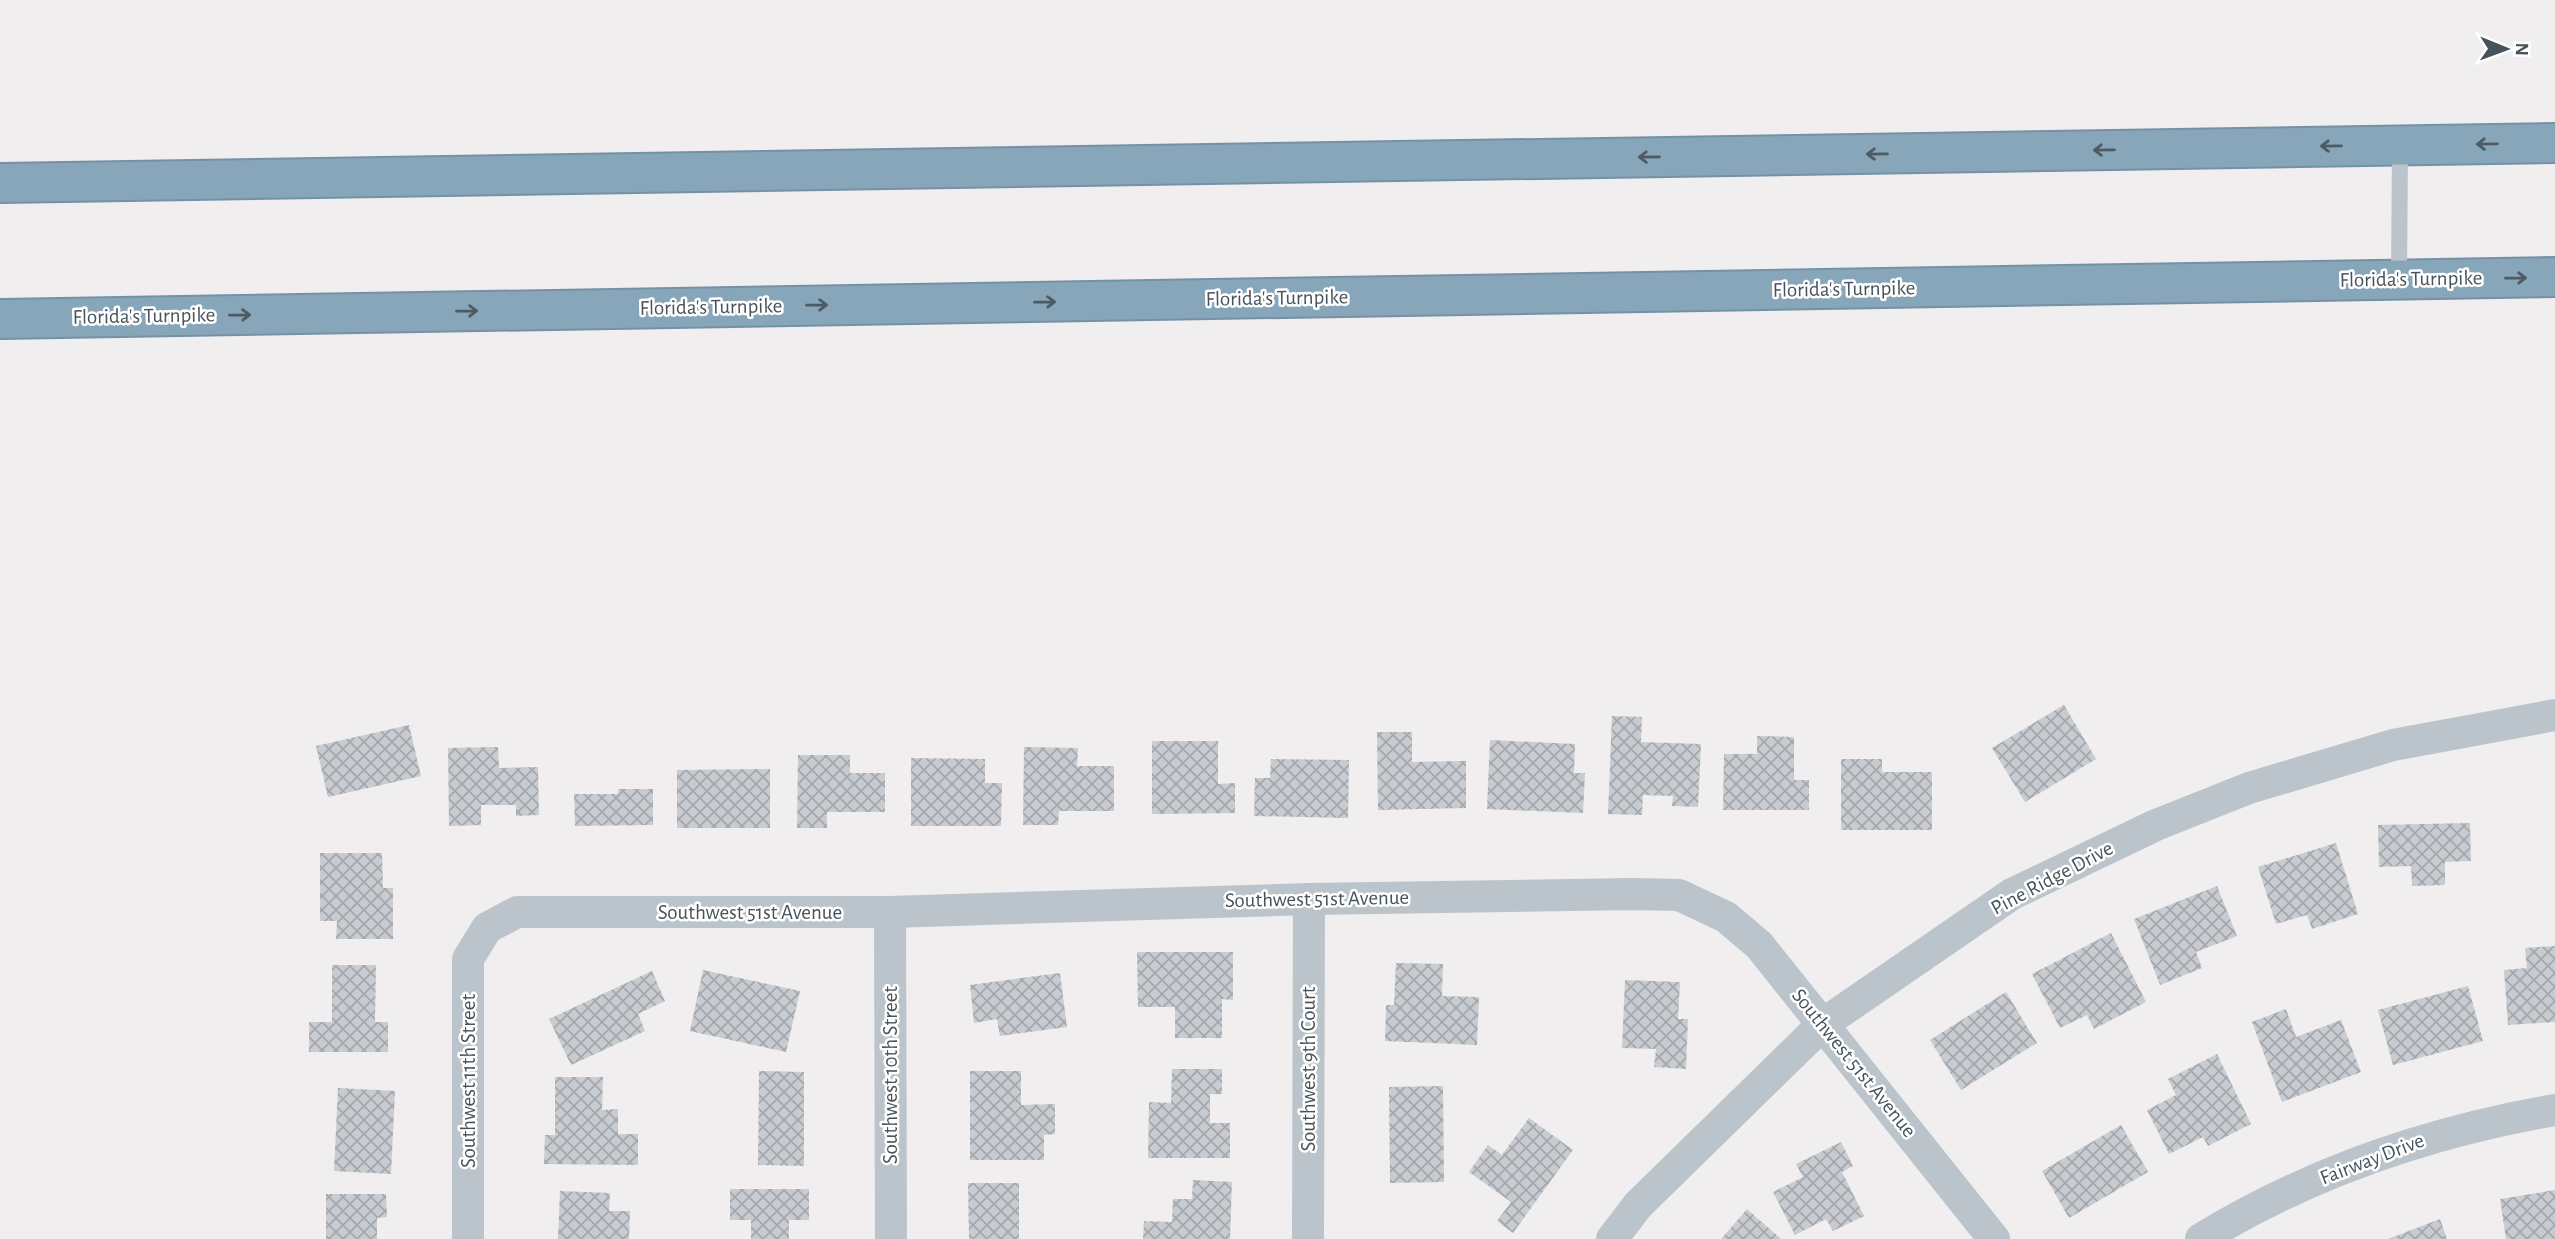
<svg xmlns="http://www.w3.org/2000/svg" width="2555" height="1239" font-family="'Alegreya Sans',sans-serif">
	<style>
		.building { fill: url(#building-cross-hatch) }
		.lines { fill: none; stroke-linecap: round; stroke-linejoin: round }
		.highway-casing { stroke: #7491a6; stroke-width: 42 }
		.lane { stroke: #bac4ca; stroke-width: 16 }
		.street { stroke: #bac4ca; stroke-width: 32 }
		.highway { stroke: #88a6ba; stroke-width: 38 }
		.oneway { stroke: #4e5b64 }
		.labels { text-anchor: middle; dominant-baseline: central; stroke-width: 5; stroke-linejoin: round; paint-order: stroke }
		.street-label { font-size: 21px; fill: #47535a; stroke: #fff }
	</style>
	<defs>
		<pattern id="building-cross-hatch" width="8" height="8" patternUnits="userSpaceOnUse" patternTransform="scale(1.75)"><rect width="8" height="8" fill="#c8ccd0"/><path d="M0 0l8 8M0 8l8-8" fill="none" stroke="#a4a8ac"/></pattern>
	</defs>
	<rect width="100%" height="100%" fill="#f0eeee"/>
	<!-- building -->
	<g class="building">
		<path d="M 2064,705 L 2096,759 L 2025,802 L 1992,748 Z"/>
		<path d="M 1612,716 L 1642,717 L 1641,742 L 1701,744 L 1698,807 L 1672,806 L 1673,796 L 1643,795 L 1642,815 L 1608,814 Z"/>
		<path d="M 409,725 L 421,776 L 328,797 L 316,746 Z"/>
		<path d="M 1377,732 L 1412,732 L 1412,762 L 1466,761 L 1466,808 L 1378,810 Z"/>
		<path d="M 1757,736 L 1794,737 L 1794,780 L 1809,780 L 1809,810 L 1723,810 L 1724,754 L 1757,754 Z"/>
		<path d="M 1490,740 L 1575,744 L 1574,773 L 1585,773 L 1583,813 L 1487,809 Z"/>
		<path d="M 1152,741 L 1218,741 L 1218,784 L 1235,783 L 1235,813 L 1152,814 Z"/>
		<path d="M 498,747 L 499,768 L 538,767 L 539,815 L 516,816 L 516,805 L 481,805 L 481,825 L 449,826 L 448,748 Z"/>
		<path d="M 1024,747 L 1078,748 L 1077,766 L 1114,766 L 1114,811 L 1059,811 L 1058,825 L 1023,825 Z"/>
		<path d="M 798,755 L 850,755 L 850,773 L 885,773 L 885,812 L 827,812 L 827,828 L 797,828 Z"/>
		<path d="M 911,758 L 985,759 L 985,783 L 1002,783 L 1001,826 L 911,826 Z"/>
		<path d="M 1271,759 L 1349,760 L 1348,818 L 1254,816 L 1255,778 L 1270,778 Z"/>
		<path d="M 1841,759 L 1882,759 L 1882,772 L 1932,772 L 1932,830 L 1841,830 Z"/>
		<path d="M 770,769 L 770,828 L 677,828 L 677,770 Z"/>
		<path d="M 618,789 L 653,789 L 653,825 L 575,826 L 574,794 L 618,794 Z"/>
		<path d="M 2470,823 L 2471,861 L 2445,862 L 2445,885 L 2412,886 L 2411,866 L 2379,867 L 2378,825 Z"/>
		<path d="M 2336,843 L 2358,914 L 2312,929 L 2307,915 L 2276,924 L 2258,867 Z"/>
		<path d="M 320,853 L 382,853 L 383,888 L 393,888 L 393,939 L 336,939 L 337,921 L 320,921 Z"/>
		<path d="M 2217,886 L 2237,936 L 2196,952 L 2202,968 L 2160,985 L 2134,919 Z"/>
		<path d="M 2111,933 L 2146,1002 L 2094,1029 L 2087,1015 L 2060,1028 L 2032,974 Z"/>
		<path d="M 2555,946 L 2555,1022 L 2508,1025 L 2504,970 L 2527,968 L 2525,948 Z"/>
		<path d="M 1137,952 L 1233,952 L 1233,1000 L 1222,999 L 1222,1038 L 1175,1038 L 1175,1007 L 1138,1007 Z"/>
		<path d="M 1396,963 L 1443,964 L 1442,996 L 1479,997 L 1477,1045 L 1385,1041 L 1386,1005 L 1394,1005 Z"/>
		<path d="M 332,965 L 376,965 L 375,1022 L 388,1022 L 388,1052 L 309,1052 L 309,1022 L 332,1022 Z"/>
		<path d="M 703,970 L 800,991 L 786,1052 L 690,1031 Z"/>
		<path d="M 652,971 L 665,1001 L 638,1014 L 645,1031 L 571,1065 L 549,1019 Z"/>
		<path d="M 1060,973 L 1067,1027 L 1000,1036 L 997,1019 L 974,1023 L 970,985 Z"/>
		<path d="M 1625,980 L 1680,982 L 1678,1019 L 1688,1019 L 1686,1069 L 1654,1067 L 1656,1049 L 1622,1048 Z"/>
		<path d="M 2468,986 L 2483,1041 L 2393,1065 L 2378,1010 Z"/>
		<path d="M 2006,992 L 2037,1043 L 1961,1090 L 1930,1040 Z"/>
		<path d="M 2286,1009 L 2296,1037 L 2341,1020 L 2361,1072 L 2282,1102 L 2252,1022 Z"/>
		<path d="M 2217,1054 L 2251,1124 L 2208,1146 L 2203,1137 L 2169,1154 L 2147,1110 L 2176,1095 L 2168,1079 Z"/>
		<path d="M 1172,1069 L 1222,1069 L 1222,1094 L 1210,1094 L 1210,1123 L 1230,1123 L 1230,1158 L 1148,1158 L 1149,1102 L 1171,1103 Z"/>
		<path d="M 759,1071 L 804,1072 L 804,1166 L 758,1165 Z"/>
		<path d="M 970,1071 L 1021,1071 L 1021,1105 L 1055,1104 L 1055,1134 L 1044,1135 L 1044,1160 L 970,1160 Z"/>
		<path d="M 555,1077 L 603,1077 L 602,1110 L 618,1109 L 618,1134 L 638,1134 L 638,1165 L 544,1164 L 545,1135 L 555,1135 Z"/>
		<path d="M 1443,1086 L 1444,1182 L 1390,1183 L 1389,1087 Z"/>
		<path d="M 338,1088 L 395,1091 L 391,1174 L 334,1171 Z"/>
		<path d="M 1529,1118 L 1573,1150 L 1513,1233 L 1497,1221 L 1511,1202 L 1469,1172 L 1488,1145 L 1502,1155 Z"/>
		<path d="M 2121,1125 L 2148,1172 L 2069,1218 L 2042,1171 Z"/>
		<path d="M 1841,1142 L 1853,1166 L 1842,1172 L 1864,1216 L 1833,1231 L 1826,1219 L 1795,1235 L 1773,1192 L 1803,1177 L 1796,1164 Z"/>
		<path d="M 1193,1180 L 1232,1182 L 1230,1239 L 1143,1239 L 1144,1221 L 1172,1222 L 1173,1199 L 1192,1199 Z"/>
		<path d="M 968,1183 L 1019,1183 L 1019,1239 L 969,1239 Z"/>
		<path d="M 730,1189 L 809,1189 L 809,1220 L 789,1220 L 789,1239 L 751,1239 L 751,1220 L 730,1220 Z"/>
		<path d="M 2555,1190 L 2555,1239 L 2506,1239 L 2500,1199 Z"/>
		<path d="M 560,1191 L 610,1193 L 609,1211 L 630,1211 L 629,1239 L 558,1239 Z"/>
		<path d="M 326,1194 L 386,1194 L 387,1217 L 377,1218 L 377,1239 L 326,1239 Z"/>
		<path d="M 1747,1209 L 1781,1239 L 1721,1239 Z"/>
		<path d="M 2440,1219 L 2447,1239 L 2388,1239 Z"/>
	</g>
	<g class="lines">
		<!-- highway casing -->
		<g class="highway-casing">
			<g id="highway">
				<path d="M 0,183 L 2555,143"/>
				<path d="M 0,319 L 2555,277"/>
			</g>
		</g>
		<!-- lane -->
		<path class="lane" d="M 2399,279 L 2400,145"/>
		<!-- street -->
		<g class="street">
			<path d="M 890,912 L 891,1239"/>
			<path d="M 468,1239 L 468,959 L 487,928 L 517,912 L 890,912 L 1309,899 L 1633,894 L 1679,895 L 1726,917 L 1759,945 L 1994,1239"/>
			<path d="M 1308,1239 L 1309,899"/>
			<path d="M 1612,1239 L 1638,1205 L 1823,1024 L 2012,894 L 2156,825 L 2249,788 L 2393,745 L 2555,715"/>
			<path d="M 2201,1239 C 2310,1172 2429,1132 2555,1110"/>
		</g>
		<!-- highway -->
		<use href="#highway" class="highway"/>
	</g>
	<!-- one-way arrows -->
	<defs><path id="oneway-shaft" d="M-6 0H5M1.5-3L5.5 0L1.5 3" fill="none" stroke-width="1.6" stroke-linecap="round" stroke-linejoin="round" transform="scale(1.75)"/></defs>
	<g class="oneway">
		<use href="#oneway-shaft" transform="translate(2487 144) rotate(179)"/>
		<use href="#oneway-shaft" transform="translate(2331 146) rotate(179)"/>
		<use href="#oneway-shaft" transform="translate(2104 150) rotate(179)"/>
		<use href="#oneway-shaft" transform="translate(1877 154) rotate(179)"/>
		<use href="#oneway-shaft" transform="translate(1649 157) rotate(179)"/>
		<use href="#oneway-shaft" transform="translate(2516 278) rotate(-1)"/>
		<use href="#oneway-shaft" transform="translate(1045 302) rotate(-1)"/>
		<use href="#oneway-shaft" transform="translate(817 305) rotate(-1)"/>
		<use href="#oneway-shaft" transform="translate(467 311) rotate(-1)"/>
		<use href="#oneway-shaft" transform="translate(240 315) rotate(-1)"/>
	</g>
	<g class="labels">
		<!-- street labels -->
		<g class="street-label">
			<text transform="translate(2411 279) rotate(-1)">Florida's Turnpike</text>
			<text transform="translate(1844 289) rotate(-1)">Florida's Turnpike</text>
			<text transform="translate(1277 298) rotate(-1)">Florida's Turnpike</text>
			<text transform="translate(711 307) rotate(-1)">Florida's Turnpike</text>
			<text transform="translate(144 316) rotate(-1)">Florida's Turnpike</text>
			<text transform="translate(2052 878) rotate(-28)">Pine Ridge Drive</text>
			<text transform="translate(1317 899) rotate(-1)">Southwest 51st Avenue</text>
			<text x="750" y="912">Southwest 51st Avenue</text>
			<text transform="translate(1854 1063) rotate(51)">Southwest 51st Avenue</text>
			<text transform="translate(1308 1069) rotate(-90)">Southwest 9th Court</text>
			<text transform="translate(890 1075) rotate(-90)">Southwest 10th Street</text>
			<text transform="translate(468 1081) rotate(-90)">Southwest 11th Street</text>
			<text transform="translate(2372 1159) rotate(-21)">Fairway Drive</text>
		</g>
	</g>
	<!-- north arrow -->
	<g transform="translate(2506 49) rotate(91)" stroke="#ffffff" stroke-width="5" paint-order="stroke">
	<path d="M0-5L12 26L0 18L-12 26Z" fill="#47535a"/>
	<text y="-10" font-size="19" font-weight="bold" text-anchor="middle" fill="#47535a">N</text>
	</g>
</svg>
